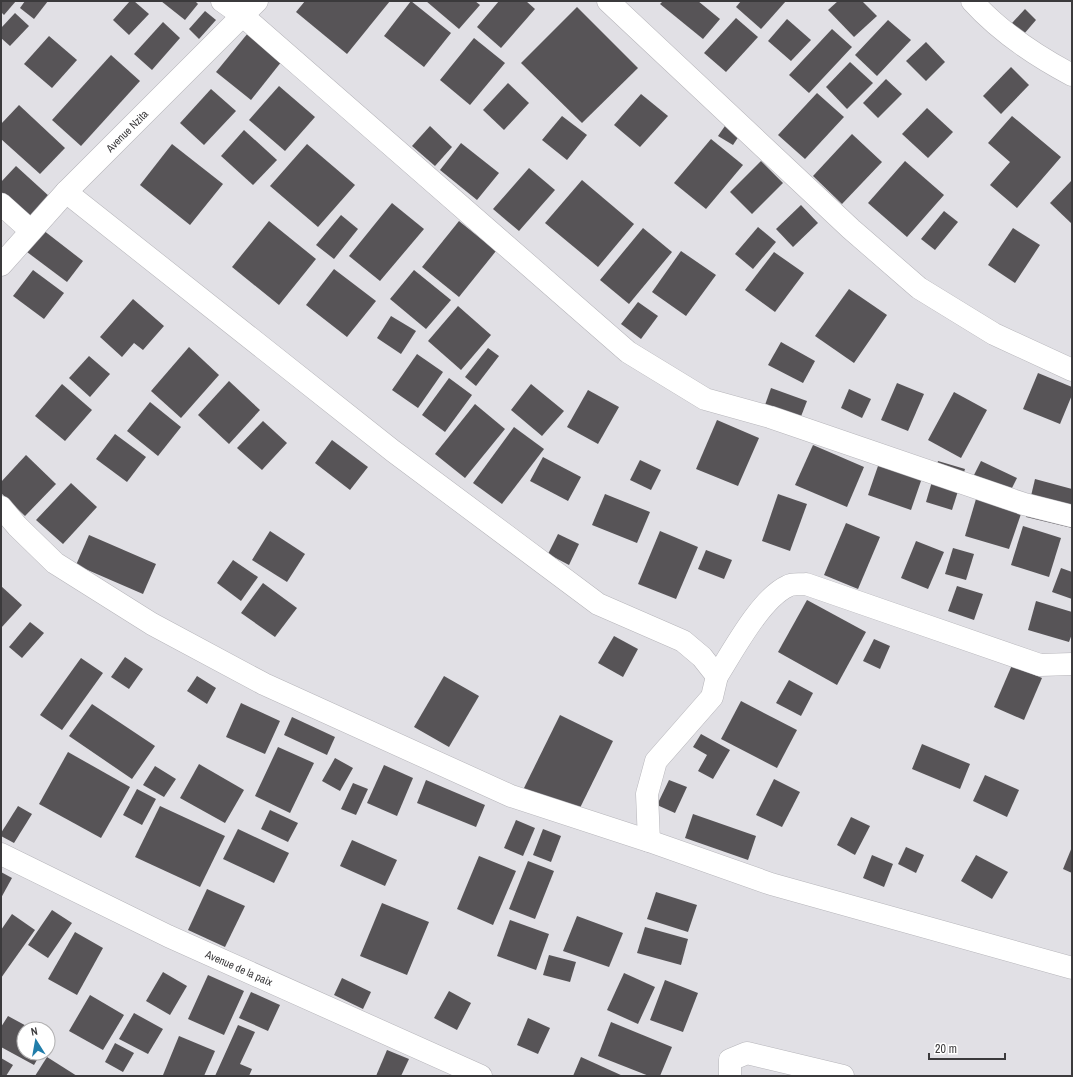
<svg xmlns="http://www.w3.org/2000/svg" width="1073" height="1077" font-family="'Archivo Narrow',sans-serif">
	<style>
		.building { fill: #575457 }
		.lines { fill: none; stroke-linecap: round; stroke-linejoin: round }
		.minor-casing { stroke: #b6b5ba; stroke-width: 23 }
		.minor { stroke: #fff; stroke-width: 22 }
		.labels { text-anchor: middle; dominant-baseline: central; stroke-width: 4; stroke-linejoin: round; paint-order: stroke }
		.street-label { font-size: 11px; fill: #3b3a3c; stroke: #fff }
	</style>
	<rect width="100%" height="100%" fill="#e1e0e5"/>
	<!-- building -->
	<g class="building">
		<path d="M 1,1 L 16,1 L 4,15 L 1,12 Z"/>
		<path d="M 25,1 L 48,1 L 34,19 L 20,8 Z"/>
		<path d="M 130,1 L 134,1 L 149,14 L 129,35 L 113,20 Z"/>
		<path d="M 161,1 L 195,1 L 198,4 L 185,20 Z"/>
		<path d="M 305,1 L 390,1 L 347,54 L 296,12 Z"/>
		<path d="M 411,1 L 451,33 L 424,67 L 384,36 Z"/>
		<path d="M 426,1 L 475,1 L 480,5 L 459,29 Z"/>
		<path d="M 499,1 L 526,1 L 535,9 L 501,48 L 477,27 Z"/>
		<path d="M 663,1 L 698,1 L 720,19 L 703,39 L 660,4 Z"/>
		<path d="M 741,1 L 786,1 L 761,29 L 736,7 Z"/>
		<path d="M 838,1 L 862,1 L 877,16 L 854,37 L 828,10 Z"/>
		<path d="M 577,7 L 638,68 L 582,123 L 521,63 Z"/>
		<path d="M 1025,9 L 1036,20 L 1024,34 L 1012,23 Z"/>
		<path d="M 205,11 L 216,20 L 199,39 L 189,29 Z"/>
		<path d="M 15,13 L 29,26 L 10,46 L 1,38 L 1,28 Z"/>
		<path d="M 736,18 L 758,37 L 726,72 L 704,53 Z"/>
		<path d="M 787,19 L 811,40 L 791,61 L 768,41 Z"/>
		<path d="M 888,20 L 911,40 L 877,76 L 855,55 Z"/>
		<path d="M 163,22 L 180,38 L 152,70 L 134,54 Z"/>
		<path d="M 832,29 L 852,47 L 809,93 L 789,75 Z"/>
		<path d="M 248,33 L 282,61 L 251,100 L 216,72 Z"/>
		<path d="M 49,36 L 77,60 L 52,88 L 24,64 Z"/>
		<path d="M 474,38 L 505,63 L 470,105 L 440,80 Z"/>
		<path d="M 926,42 L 945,62 L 926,81 L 906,61 Z"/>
		<path d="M 111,55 L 140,81 L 81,146 L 52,120 Z"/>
		<path d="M 850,62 L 873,83 L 847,109 L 826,87 Z"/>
		<path d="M 1011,67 L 1029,85 L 1001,114 L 983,96 Z"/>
		<path d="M 886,79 L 902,94 L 878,118 L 863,103 Z"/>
		<path d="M 508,83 L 529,103 L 504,130 L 483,110 Z"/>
		<path d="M 279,86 L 315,117 L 285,151 L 249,120 Z"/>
		<path d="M 211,89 L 236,111 L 204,145 L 180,123 Z"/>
		<path d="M 817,93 L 844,117 L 805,159 L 778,135 Z"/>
		<path d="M 641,94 L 668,116 L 640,147 L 614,125 Z"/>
		<path d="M 19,105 L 65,148 L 40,174 L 1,139 L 1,124 Z"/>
		<path d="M 927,108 L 953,132 L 928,158 L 902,134 Z"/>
		<path d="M 562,116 L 587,135 L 567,160 L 542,140 Z"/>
		<path d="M 1012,116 L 1061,157 L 1017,208 L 990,185 L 1010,162 L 988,143 Z"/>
		<path d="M 727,123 L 741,133 L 733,145 L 718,136 Z"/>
		<path d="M 430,126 L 452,147 L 435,166 L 412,146 Z"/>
		<path d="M 244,130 L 277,160 L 253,185 L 221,156 Z"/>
		<path d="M 852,134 L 882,162 L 842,204 L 813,176 Z"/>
		<path d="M 711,139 L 743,165 L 706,209 L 674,183 Z"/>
		<path d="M 461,143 L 499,173 L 477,200 L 440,170 Z"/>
		<path d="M 172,144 L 223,184 L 190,225 L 140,185 Z"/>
		<path d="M 307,144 L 355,185 L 318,227 L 270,186 Z"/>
		<path d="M 761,161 L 783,183 L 752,214 L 730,192 Z"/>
		<path d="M 905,161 L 944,195 L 907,237 L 868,203 Z"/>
		<path d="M 16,166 L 50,197 L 28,220 L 1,194 L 1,182 Z"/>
		<path d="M 529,168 L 555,190 L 519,231 L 493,209 Z"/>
		<path d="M 582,180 L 634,224 L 598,267 L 545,223 Z"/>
		<path d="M 1072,180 L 1072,224 L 1050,203 Z"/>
		<path d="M 392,203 L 424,229 L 380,281 L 349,256 Z"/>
		<path d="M 801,205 L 818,223 L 793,247 L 776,229 Z"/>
		<path d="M 944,211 L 958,222 L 935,250 L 921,239 Z"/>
		<path d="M 341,215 L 358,229 L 334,259 L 316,245 Z"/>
		<path d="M 269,221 L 316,259 L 279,305 L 232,267 Z"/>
		<path d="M 459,221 L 496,251 L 459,297 L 422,267 Z"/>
		<path d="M 758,227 L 776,242 L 753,269 L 735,254 Z"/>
		<path d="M 643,228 L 672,252 L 629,304 L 600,280 Z"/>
		<path d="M 1013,228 L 1040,245 L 1015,283 L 988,265 Z"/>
		<path d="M 43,230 L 83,261 L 67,282 L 27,252 Z"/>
		<path d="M 681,251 L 716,275 L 686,316 L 652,292 Z"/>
		<path d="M 774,252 L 804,273 L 775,312 L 745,290 Z"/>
		<path d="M 334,269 L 376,301 L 347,337 L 306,305 Z"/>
		<path d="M 33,270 L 64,293 L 44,319 L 13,296 Z"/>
		<path d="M 414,270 L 451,300 L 426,329 L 390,299 Z"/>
		<path d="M 849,289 L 887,315 L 854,363 L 815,336 Z"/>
		<path d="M 133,299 L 164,326 L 143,350 L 134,343 L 122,357 L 100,337 Z"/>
		<path d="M 638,302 L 658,316 L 641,339 L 621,324 Z"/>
		<path d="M 458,306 L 491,335 L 461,370 L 428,341 Z"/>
		<path d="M 391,316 L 416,331 L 401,354 L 377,338 Z"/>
		<path d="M 781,342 L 815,361 L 803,383 L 768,365 Z"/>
		<path d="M 189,347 L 219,375 L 181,418 L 151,391 Z"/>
		<path d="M 488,348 L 499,356 L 476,386 L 465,377 Z"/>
		<path d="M 417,354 L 443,372 L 418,408 L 392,390 Z"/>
		<path d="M 89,356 L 110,374 L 90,397 L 69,378 Z"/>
		<path d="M 1038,373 L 1072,387 L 1072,395 L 1060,424 L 1023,409 Z"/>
		<path d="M 449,378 L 472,395 L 445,432 L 422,415 Z"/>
		<path d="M 229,381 L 260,410 L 229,444 L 198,415 Z"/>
		<path d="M 897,383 L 924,394 L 908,431 L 881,420 Z"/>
		<path d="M 62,384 L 92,410 L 65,441 L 35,416 Z"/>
		<path d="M 531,384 L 564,411 L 542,436 L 511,410 Z"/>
		<path d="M 771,388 L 807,401 L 800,419 L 765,405 Z"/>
		<path d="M 849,389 L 871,399 L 862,418 L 841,408 Z"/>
		<path d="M 588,390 L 619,407 L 598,444 L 567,427 Z"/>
		<path d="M 954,392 L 987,410 L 961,458 L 928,440 Z"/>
		<path d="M 150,402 L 181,427 L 158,456 L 127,431 Z"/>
		<path d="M 475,404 L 505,429 L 465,478 L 435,454 Z"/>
		<path d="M 717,420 L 759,438 L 738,486 L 696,469 Z"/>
		<path d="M 263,421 L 287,443 L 262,470 L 237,448 Z"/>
		<path d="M 514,427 L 544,449 L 502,504 L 473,483 Z"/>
		<path d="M 115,434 L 146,457 L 127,482 L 96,459 Z"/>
		<path d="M 332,440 L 368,467 L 350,490 L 315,463 Z"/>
		<path d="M 813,445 L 864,467 L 847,507 L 795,485 Z"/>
		<path d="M 26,455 L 56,484 L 25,516 L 1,493 L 1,482 Z"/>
		<path d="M 543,457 L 581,477 L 568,501 L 530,481 Z"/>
		<path d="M 640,460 L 661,470 L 651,490 L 630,480 Z"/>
		<path d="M 938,461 L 965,469 L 952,510 L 926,502 Z"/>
		<path d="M 981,461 L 1017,478 L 1003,506 L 967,489 Z"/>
		<path d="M 879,463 L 922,478 L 911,510 L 868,495 Z"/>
		<path d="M 1035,479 L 1072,489 L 1072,528 L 1026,517 Z"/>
		<path d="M 71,483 L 97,507 L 63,544 L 36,520 Z"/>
		<path d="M 605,494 L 650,512 L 637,543 L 592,525 Z"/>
		<path d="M 778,494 L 807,504 L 790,551 L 762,541 Z"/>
		<path d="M 976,499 L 1021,514 L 1009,549 L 965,536 Z"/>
		<path d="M 846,523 L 880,537 L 858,589 L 824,575 Z"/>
		<path d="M 1023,526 L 1061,538 L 1049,577 L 1011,565 Z"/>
		<path d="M 270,531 L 305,554 L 287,582 L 252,560 Z"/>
		<path d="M 660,531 L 698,547 L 676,599 L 638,584 Z"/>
		<path d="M 558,534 L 579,544 L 569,565 L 548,554 Z"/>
		<path d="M 89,535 L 156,564 L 143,594 L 76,565 Z"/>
		<path d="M 916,541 L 944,552 L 928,589 L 901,578 Z"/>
		<path d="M 953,548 L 974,554 L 966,580 L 945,574 Z"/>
		<path d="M 706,550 L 732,560 L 724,579 L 698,569 Z"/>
		<path d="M 233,560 L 258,577 L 241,601 L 217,583 Z"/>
		<path d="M 1061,568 L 1072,572 L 1072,599 L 1052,592 Z"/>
		<path d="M 263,583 L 297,608 L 275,637 L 241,613 Z"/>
		<path d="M 1,586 L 22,605 L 1,628 Z"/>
		<path d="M 957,586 L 983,594 L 974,620 L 948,611 Z"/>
		<path d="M 807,600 L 866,632 L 837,685 L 778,652 Z"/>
		<path d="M 1036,601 L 1072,612 L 1072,634 L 1069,642 L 1028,630 Z"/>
		<path d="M 30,622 L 44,633 L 22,658 L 9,647 Z"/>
		<path d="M 614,636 L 638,649 L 623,677 L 598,663 Z"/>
		<path d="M 874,639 L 890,646 L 880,669 L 863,661 Z"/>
		<path d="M 125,657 L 143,669 L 129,689 L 111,677 Z"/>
		<path d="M 81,658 L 103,673 L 62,730 L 40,715 Z"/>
		<path d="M 1012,665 L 1042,678 L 1024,720 L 994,707 Z"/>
		<path d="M 197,676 L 216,688 L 207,704 L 187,691 Z"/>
		<path d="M 444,676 L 479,696 L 449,747 L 414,727 Z"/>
		<path d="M 789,680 L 813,693 L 801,716 L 776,703 Z"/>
		<path d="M 741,701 L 797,730 L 777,768 L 721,739 Z"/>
		<path d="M 241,703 L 280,721 L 265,754 L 226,737 Z"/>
		<path d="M 92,704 L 155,746 L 132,779 L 69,736 Z"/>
		<path d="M 560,715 L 613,741 L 576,816 L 523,790 Z"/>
		<path d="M 292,717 L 335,737 L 327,755 L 284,735 Z"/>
		<path d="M 701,734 L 730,750 L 713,779 L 698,771 L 707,755 L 693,747 Z"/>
		<path d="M 922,744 L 970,764 L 960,789 L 912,769 Z"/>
		<path d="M 278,747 L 314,763 L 290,813 L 255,796 Z"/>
		<path d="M 68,752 L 130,787 L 101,838 L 39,804 Z"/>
		<path d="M 335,758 L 353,768 L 340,791 L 322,781 Z"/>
		<path d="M 199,764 L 244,790 L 225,823 L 180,798 Z"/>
		<path d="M 384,765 L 413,778 L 397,816 L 367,803 Z"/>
		<path d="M 155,766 L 176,779 L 164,797 L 143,785 Z"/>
		<path d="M 985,775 L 1019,790 L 1007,817 L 973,801 Z"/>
		<path d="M 774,779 L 800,792 L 782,827 L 756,815 Z"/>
		<path d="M 426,780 L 485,805 L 476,827 L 417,803 Z"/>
		<path d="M 669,780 L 687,787 L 675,813 L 657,805 Z"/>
		<path d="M 353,783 L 368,789 L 356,815 L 341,809 Z"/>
		<path d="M 137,789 L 156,799 L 142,825 L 123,815 Z"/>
		<path d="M 18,806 L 32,814 L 14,843 L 1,836 L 1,833 Z"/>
		<path d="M 160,806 L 225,836 L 200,887 L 135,857 Z"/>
		<path d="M 270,810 L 298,823 L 288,842 L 261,829 Z"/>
		<path d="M 693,814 L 756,836 L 748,860 L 685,838 Z"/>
		<path d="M 851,817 L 870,826 L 855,855 L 837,845 Z"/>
		<path d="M 516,820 L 535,828 L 523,856 L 504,848 Z"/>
		<path d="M 238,829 L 289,853 L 274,883 L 223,859 Z"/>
		<path d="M 543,829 L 561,836 L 551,862 L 533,855 Z"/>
		<path d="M 352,840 L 397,860 L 385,886 L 340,866 Z"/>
		<path d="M 906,847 L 924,855 L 916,873 L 898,864 Z"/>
		<path d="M 1072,847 L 1072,873 L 1063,869 Z"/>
		<path d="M 872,855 L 893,864 L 884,887 L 863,878 Z"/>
		<path d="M 976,855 L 1008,872 L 992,899 L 961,881 Z"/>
		<path d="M 479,856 L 516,871 L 493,925 L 457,909 Z"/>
		<path d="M 528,861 L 554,871 L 535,919 L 509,909 Z"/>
		<path d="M 1,872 L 12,878 L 1,898 Z"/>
		<path d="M 207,889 L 245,906 L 225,947 L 188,930 Z"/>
		<path d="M 656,892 L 697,905 L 688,932 L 647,919 Z"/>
		<path d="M 382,903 L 429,922 L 407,975 L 360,956 Z"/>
		<path d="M 52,910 L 72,923 L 48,958 L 28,945 Z"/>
		<path d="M 12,914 L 35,930 L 1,978 L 1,930 Z"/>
		<path d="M 577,916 L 623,933 L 609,967 L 563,951 Z"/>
		<path d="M 510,920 L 549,934 L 536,970 L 497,956 Z"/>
		<path d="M 645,927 L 688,939 L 681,965 L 637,953 Z"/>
		<path d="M 75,932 L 103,948 L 77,995 L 48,979 Z"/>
		<path d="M 549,955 L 576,962 L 570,982 L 543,975 Z"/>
		<path d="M 163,972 L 187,986 L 170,1015 L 146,1001 Z"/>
		<path d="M 624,973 L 655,987 L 638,1024 L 607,1010 Z"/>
		<path d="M 208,975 L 244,991 L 224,1035 L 188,1019 Z"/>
		<path d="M 342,978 L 371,992 L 363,1009 L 334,995 Z"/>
		<path d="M 665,980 L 698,993 L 683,1032 L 650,1020 Z"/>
		<path d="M 449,991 L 471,1003 L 457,1030 L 434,1018 Z"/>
		<path d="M 251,992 L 280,1005 L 268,1031 L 239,1018 Z"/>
		<path d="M 90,995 L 124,1015 L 103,1050 L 69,1031 Z"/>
		<path d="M 134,1013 L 163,1029 L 148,1054 L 119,1039 Z"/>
		<path d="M 8,1016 L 32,1029 L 24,1029 L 24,1053 L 41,1053 L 34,1065 L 1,1047 L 1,1027 Z"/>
		<path d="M 528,1018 L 550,1028 L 538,1054 L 517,1045 Z"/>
		<path d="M 611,1022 L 672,1047 L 660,1076 L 649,1076 L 598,1056 Z"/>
		<path d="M 238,1025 L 255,1032 L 240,1064 L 252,1069 L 249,1076 L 215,1076 Z"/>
		<path d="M 179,1036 L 215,1051 L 204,1076 L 163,1075 Z"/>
		<path d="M 115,1043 L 134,1053 L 123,1072 L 105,1062 Z"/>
		<path d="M 387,1050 L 409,1059 L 401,1076 L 376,1076 Z"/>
		<path d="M 47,1057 L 77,1076 L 35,1076 Z"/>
		<path d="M 581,1057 L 623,1076 L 573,1076 Z"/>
		<path d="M 1,1058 L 13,1065 L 6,1076 L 1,1076 Z"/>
	</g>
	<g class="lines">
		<!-- minor casing -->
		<g class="minor-casing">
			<g id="minor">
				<path d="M 222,1 L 243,16 L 628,352 L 705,399 L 770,417 L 1024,504 L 1072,516"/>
				<path d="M 608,1 L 851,229 L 919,288 L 994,334 L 1072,370"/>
				<path d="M 972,1 C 1000,32 1036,56 1072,75"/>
				<path d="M 66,192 L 393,451 L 598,604 L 683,641 L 702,657 L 717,676 L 712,697 L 656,761 L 647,794 L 649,841"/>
				<path d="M 1,204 L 31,231"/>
				<path d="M 1,265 L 66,192 L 257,1"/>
				<path d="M 1,507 L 17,526 L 55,563 L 152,624 L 264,684 L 511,796 L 649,841 L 771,884 L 1072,968"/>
				<path d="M 717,676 C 733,651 761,598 788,586 C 793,583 801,585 806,584 L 1040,665 L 1072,664"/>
				<path d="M 1,854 L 168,936 L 481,1076"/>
				<path d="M 730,1076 L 730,1060 L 747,1053 L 843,1076"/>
			</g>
		</g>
		<!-- minor -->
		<use href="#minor" class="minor"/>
	</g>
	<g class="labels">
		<!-- street labels -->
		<g class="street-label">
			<text transform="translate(127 131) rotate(-45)">Avenue Nzita</text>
			<text transform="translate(239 968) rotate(24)">Avenue de la paix</text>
		</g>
	</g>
	<!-- border -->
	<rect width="1073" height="1077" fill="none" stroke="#3b3a3c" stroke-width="4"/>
	<!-- north arrow -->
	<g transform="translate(36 1041) rotate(349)"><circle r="19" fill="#ffffff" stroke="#b1b0b1"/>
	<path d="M0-3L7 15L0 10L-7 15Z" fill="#217daa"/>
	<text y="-6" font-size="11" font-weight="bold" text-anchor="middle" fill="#3b3a3c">N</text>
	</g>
	<!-- scale -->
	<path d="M929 1053v6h76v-6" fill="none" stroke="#3b3a3c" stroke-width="2"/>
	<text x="935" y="1053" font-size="12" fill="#3b3a3c" stroke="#ffffff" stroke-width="3" paint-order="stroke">20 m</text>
</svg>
